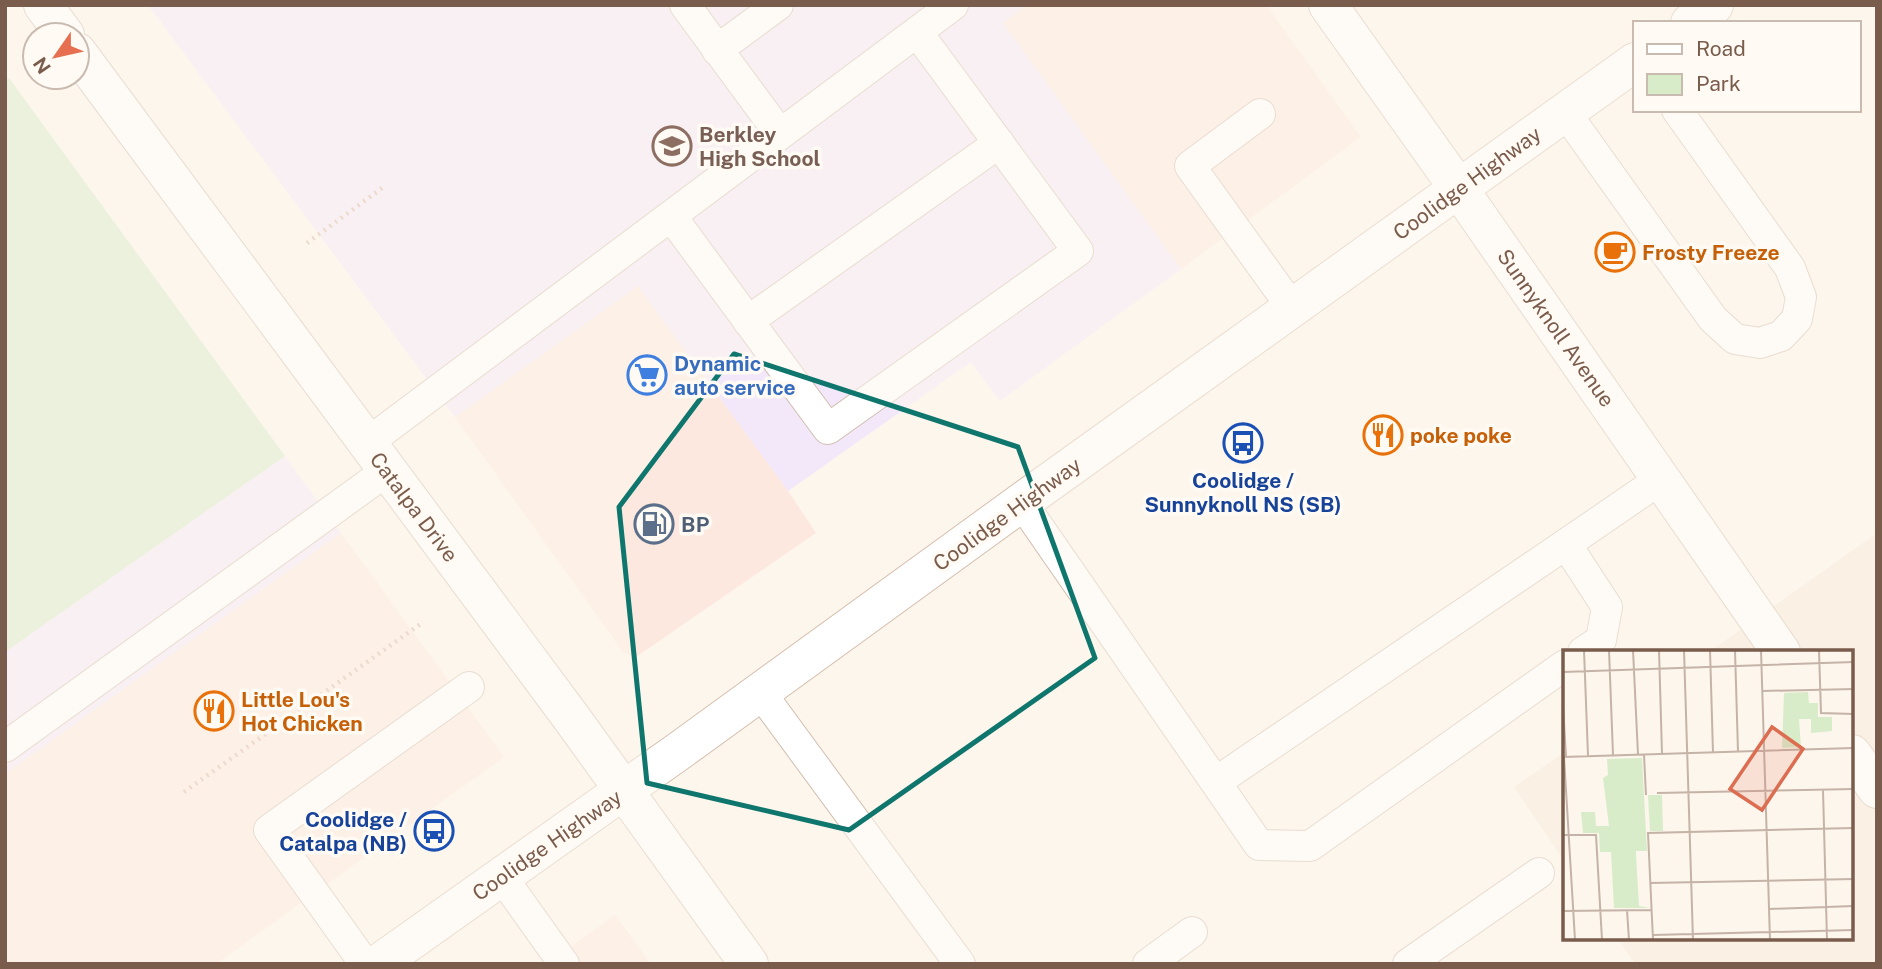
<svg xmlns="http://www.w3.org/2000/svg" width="1882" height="969" font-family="'Public Sans',sans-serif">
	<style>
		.residential { fill: #f5e8da }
		.commercial { fill: #fde8e0 }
		.education { fill: #f3e8fa }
		.green { fill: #d8ecc9 }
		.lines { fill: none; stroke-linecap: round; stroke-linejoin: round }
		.service-casing { stroke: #d1beb0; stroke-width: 32 }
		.minor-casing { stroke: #d1beb0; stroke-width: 40 }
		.tertiary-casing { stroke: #d1beb0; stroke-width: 40 }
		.secondary-casing { stroke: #d6c0b0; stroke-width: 40 }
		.path { stroke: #d9b8a5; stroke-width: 4.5; stroke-dasharray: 2 5; stroke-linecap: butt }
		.service { stroke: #fff; stroke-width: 30 }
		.minor { stroke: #fff; stroke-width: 38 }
		.tertiary { stroke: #fff; stroke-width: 38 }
		.secondary { stroke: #fff; stroke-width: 38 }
		.marked { fill: none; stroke: #0f766e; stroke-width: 5; stroke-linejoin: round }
		.labels { text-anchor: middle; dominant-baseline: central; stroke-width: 7; stroke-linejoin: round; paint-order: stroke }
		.education-label { font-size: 21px; font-weight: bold; fill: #785e54; stroke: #fffaf3; text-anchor: start }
		.street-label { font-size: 21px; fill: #7a5c4d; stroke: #fffaf3 }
		.food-label { font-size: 21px; font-weight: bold; fill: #c56008; stroke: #fffaf3; text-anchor: start }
		.shop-label { font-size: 21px; font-weight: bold; fill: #366cbe; stroke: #fffaf3; text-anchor: start }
		.transit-label { font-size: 21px; font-weight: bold; fill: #164399; stroke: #fffaf3 }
		.service-label { font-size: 21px; font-weight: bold; fill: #4e5e75; stroke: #fffaf3; text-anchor: start }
		.inset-road { fill: none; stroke: #c5b3a7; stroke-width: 2 }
		.view { fill: #dc6d51; fill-opacity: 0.15; stroke: #dc6d51; stroke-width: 3.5 }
		.inset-edge { fill: none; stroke: #7a5c4d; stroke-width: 3.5 }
	</style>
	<rect width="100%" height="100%" fill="#fdf6ec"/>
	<!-- residential -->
	<g class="residential">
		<path d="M 1877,533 L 1877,964 L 1635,964 L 1618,939 L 1852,939 L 1852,652 L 1709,652 Z"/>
		<path d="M 1565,752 L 1565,862 L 1514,787 Z"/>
	</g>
	<!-- commercial -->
	<g class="commercial">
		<path d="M 1026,5 L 1266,5 L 1361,137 L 1181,269 L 1002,22 Z"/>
		<path d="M 638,286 L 788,491 L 816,533 L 636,657 L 623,652 L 455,417 Z"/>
		<path d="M 341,533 L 504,757 L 216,964 L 5,964 L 5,774 Z"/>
		<path d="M 615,915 L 651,964 L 547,964 Z"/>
	</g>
	<!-- education -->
	<g class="education">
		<path d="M 148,5 L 1026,5 L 1003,23 L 1181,269 L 1000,401 L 971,362 L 788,491 L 638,286 L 455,417 Z"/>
		<path d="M 5,74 L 341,533 L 5,774 Z"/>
	</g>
	<!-- green -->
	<path class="green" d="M 9,78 L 285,456 L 5,652 L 5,81 Z"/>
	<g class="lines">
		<!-- service casing -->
		<g class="service-casing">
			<g id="service">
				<path d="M 685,5 L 780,134"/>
				<path d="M 717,50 L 778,5"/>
				<path d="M 1565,112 L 1713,319 L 1735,339 L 1760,343 L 1781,336 L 1797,319 L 1801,297 L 1790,268 L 1677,110"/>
				<path d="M 1260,114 L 1190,166 L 1293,309"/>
				<path d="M 671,216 L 828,429 L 1078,251 L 917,32"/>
				<path d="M 748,321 L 999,143"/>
				<path d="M 367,443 L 953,5"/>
				<path d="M 1022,503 L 1259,845 L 1310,846 L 1565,665"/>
				<path d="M 1583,652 L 1601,640 L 1607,607 L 1566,544 L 1661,479"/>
				<path d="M 760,692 L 960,964"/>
				<path d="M 5,747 L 388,470"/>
				<path d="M 1216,782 L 1566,544"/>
				<path d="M 502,877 L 564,964"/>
				<path d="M 365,964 L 269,830 L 469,687"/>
				<path d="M 1148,964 L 1192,932"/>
				<path d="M 1408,964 L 1539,873"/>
			</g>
		</g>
		<!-- minor casing -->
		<g class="minor-casing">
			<g id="minor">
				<path d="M 1328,5 L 1459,189 L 1781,652"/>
				<path d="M 1852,754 L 1877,789"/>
			</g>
		</g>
		<!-- tertiary casing -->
		<g class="tertiary-casing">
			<g id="tertiary">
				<path d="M 43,5 L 65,35"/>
				<path d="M 77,52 L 573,720 L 749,964"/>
			</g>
		</g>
		<!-- secondary casing -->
		<g class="secondary-casing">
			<g id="secondary">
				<path d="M 1690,23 L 1714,5"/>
				<path d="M 378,964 L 679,751 L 1037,491 L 1635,62"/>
			</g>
		</g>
		<!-- path -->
		<g class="path">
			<path d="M 307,243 L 382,188"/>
			<path d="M 184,792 L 422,623"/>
		</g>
		<!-- service -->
		<use href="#service" class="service"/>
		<!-- minor -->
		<use href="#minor" class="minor"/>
		<!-- tertiary -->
		<use href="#tertiary" class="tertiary"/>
		<!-- secondary -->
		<use href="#secondary" class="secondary"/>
	</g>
	<!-- marked area -->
	<path d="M0 0H1882V969H0ZM 734,354 L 1018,447 L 1095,658 L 849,830 L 647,783 L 619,507 Z" fill="#fdf6ec" fill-opacity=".55" fill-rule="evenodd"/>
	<path class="marked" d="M 734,354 L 1018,447 L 1095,658 L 849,830 L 647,783 L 619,507 Z"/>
	<!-- icons -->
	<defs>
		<g id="school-ring" transform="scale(2.0125)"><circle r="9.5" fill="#fffaf3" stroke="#8d6e63" stroke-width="1.5"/><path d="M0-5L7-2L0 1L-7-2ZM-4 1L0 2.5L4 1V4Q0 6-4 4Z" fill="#8d6e63"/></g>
		<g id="cafe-ring" transform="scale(2.0125)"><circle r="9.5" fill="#fffaf3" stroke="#e8710a" stroke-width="1.5"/><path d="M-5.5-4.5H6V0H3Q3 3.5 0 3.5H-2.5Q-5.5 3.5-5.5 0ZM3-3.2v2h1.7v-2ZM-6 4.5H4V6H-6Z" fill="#e8710a"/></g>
		<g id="supermarket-ring" transform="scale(2.0125)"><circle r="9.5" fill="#fffaf3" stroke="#3f7fe0" stroke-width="1.5"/><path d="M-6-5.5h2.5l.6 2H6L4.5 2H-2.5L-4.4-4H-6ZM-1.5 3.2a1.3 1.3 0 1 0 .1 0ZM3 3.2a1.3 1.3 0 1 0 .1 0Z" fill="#3f7fe0"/></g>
		<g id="restaurant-ring" transform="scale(2.0125)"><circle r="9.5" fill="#fffaf3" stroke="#e8710a" stroke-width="1.5"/><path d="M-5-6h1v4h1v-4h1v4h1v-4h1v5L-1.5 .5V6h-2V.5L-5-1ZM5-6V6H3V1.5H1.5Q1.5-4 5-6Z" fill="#e8710a"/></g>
		<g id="bus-ring" transform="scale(2.0125)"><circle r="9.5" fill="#fffaf3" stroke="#1a4fb4" stroke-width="1.5"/><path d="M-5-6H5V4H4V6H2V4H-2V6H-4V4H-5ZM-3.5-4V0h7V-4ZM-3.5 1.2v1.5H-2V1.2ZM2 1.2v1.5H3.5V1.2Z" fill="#1a4fb4"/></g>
		<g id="fuel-ring" transform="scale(2.0125)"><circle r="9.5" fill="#fffaf3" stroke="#5c6f8a" stroke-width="1.5"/><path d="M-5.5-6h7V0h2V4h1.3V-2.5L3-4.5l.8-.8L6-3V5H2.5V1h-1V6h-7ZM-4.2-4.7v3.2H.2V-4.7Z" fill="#5c6f8a"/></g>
	</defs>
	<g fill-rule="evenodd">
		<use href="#school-ring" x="672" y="146"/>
		<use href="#cafe-ring" x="1615" y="252"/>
		<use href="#supermarket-ring" x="647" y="375"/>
		<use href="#restaurant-ring" x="1383" y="435"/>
		<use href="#bus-ring" x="1243" y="443"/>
		<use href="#fuel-ring" x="654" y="524"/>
		<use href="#restaurant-ring" x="214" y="711"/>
		<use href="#bus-ring" x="434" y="831"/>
	</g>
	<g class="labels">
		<!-- education labels -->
		<g class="education-label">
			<text x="699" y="134">Berkley<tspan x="699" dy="24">High School</tspan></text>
		</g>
		<!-- street labels -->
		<g class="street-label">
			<text transform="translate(1467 183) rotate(-36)">Coolidge Highway</text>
			<text transform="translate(1556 328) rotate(55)">Sunnyknoll Avenue</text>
			<text transform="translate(414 507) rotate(53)">Catalpa Drive</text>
			<text transform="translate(1007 514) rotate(-36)">Coolidge Highway</text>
			<text transform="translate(547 845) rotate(-35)">Coolidge Highway</text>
		</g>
		<!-- food labels -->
		<g class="food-label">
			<text x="1642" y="252">Frosty Freeze</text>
			<text x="1410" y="435">poke poke</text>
			<text x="241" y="699">Little Lou's<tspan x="241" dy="24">Hot Chicken</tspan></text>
		</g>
		<!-- shop labels -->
		<g class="shop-label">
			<text x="674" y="363">Dynamic<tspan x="674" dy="24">auto service</tspan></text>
		</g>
		<!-- transit labels -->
		<g class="transit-label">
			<text x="1243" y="480">Coolidge /<tspan x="1243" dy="24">Sunnyknoll NS (SB)</tspan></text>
			<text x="407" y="819" text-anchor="end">Coolidge /<tspan x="407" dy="24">Catalpa (NB)</tspan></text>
		</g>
		<!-- service labels -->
		<g class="service-label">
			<text x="681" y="524">BP</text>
		</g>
	</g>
	<!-- overview -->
	<g transform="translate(1563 650)">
		<rect width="290" height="290" fill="#fdf6ec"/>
		<path d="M 245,42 L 246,53 L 255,53 L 255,67 L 269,67 L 269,81 L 248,83 L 248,69 L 236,69 L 238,97 L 219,98 L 221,43 ZM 79,108 L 84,201 L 73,201 L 73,205 L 76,256 L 87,258 L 51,258 L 48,202 L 37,202 L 36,183 L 20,183 L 18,162 L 32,162 L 33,176 L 46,176 L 40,128 L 45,125 L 44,109 ZM 85,145 L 99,145 L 100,181 L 87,181 Z" fill="#d8ecc9"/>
		<path class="inset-road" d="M 21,0 L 25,106M 46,0 L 50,105M 70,0 L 75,105M 96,0 L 99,104M 121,0 L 130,290M 147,0 L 150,103M 172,0 L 175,102M 198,0 L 207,290M 256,0 L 258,63 L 291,64M 0,22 L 291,12M 199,41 L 291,39M 0,56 L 3,106M 81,105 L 83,145M 0,107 L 291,98M 1,107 L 12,290M 260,140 L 264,290M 94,143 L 291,139M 0,185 L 33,185 L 39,290M 87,233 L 291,229M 206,259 L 291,256M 64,260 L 66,290M 0,261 L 89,260M 90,285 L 291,280M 90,290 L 85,183 L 291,178"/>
		<path class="view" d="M 209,77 L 240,99 L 199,160 L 167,139 Z"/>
		<rect width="290" height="290" class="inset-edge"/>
	</g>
	<!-- border -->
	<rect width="1882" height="969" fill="none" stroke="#7a5c4d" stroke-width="14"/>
	<!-- legend -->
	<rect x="1633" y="21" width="228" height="91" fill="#fffaf3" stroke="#cabbb1" stroke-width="2"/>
	<rect x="1647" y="44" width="35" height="10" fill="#ffffff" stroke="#cabbb1" stroke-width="2"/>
	<text x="1696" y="56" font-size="21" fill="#7a5c4d">Road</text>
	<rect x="1647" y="74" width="35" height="21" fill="#d8ecc9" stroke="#cabbb1" stroke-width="2"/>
	<text x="1696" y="91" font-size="21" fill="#7a5c4d">Park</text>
	<!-- north arrow -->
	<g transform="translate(56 56) rotate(236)"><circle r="33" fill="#fffaf3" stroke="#cabbb1" stroke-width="2"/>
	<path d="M0-5L12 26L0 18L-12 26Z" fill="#e76f51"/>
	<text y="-10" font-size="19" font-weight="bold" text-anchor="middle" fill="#7a5c4d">N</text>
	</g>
</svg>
